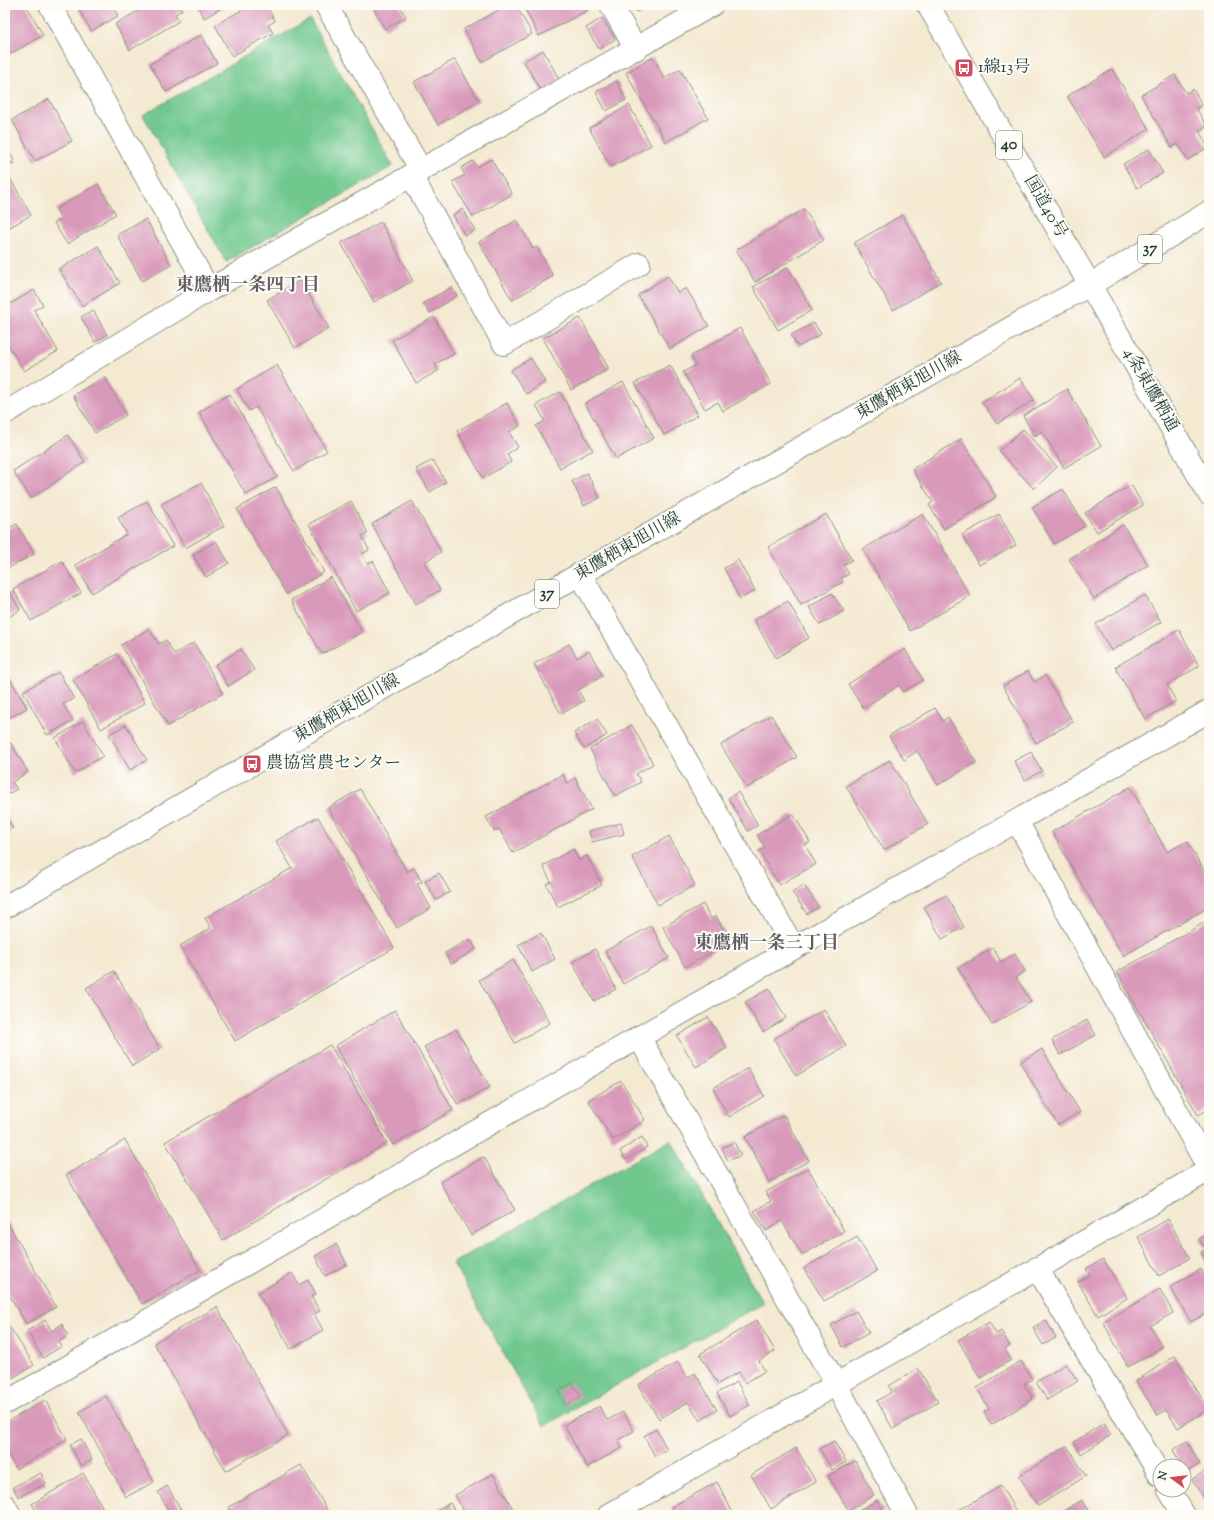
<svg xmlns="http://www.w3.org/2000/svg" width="1214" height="1520" font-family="'Sorts Mill Goudy','Noto Serif JP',serif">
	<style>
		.green { fill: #70c88e; stroke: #488261 }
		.building { fill: #d999ba }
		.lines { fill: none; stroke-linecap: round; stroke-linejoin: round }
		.minor-casing { stroke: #8a9382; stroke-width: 24 }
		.major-casing { stroke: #8a9382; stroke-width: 24 }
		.highway-casing { stroke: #8a9382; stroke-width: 24 }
		.minor { stroke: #fff; stroke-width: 22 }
		.major { stroke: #fff; stroke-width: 22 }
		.highway { stroke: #fff; stroke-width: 22 }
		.labels { text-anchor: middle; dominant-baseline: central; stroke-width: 4; stroke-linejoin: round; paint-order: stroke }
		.shield { fill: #fdfcf7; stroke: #62766e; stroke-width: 1 }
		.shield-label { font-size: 16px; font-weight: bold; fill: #1f3d34 }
		.poi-label { font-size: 17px; fill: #1f3d34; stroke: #fdfcf7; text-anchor: start }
		.street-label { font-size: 17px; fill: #1f3d34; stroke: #fdfcf7 }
		.neighbourhood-label { font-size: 18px; font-weight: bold; fill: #605d63; stroke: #fdfcf7 }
	</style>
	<rect width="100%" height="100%" fill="#fdfcf7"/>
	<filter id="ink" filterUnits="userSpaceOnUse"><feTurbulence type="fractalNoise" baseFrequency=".025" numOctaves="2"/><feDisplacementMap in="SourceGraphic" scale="8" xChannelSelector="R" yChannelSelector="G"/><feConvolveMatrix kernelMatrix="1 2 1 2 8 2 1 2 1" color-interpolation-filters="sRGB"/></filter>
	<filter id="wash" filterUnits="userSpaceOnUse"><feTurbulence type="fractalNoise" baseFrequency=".012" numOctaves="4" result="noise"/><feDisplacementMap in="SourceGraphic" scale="16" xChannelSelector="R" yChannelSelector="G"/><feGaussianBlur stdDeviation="0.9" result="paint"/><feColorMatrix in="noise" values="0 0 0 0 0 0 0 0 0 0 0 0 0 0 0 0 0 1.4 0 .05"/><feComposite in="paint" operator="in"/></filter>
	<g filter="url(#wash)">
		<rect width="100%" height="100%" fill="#f4e9d1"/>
		<!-- green -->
		<g class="green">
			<path d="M 310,19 L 393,166 L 226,262 L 143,115 Z"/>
			<path d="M 671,1140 L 763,1303 L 544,1426 L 453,1263 Z"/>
		</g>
		<g id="blocks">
			<!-- building -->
			<g class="building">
				<path d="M 7,5 L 26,5 L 43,35 L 5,57 L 5,6 Z"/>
				<path d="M 79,5 L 106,5 L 107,7 L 112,5 L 118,16 L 91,31 L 77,6 Z"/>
				<path d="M 149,5 L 179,5 L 182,10 L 175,14 L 179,21 L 130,50 L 115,24 Z"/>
				<path d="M 197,5 L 227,5 L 204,18 Z"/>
				<path d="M 251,5 L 266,5 L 275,21 L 268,25 L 273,33 L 232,56 L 215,25 Z"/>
				<path d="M 374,5 L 399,5 L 406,17 L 385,29 L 372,6 Z"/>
				<path d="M 508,5 L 516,5 L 532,34 L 482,62 L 464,29 Z"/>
				<path d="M 523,5 L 586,5 L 588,10 L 539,36 Z"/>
				<path d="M 633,5 L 649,5 L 637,12 Z"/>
				<path d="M 602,18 L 615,39 L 599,49 L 586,28 Z"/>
				<path d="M 201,35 L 217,63 L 166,92 L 150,64 Z"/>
				<path d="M 543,50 L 561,83 L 542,93 L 524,61 Z"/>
				<path d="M 653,57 L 664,78 L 680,69 L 708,118 L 666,142 L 626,73 Z"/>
				<path d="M 455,59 L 479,101 L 438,125 L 414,82 Z"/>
				<path d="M 1112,69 L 1149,129 L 1104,157 L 1067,96 Z"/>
				<path d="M 1175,75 L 1186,93 L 1193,89 L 1202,105 L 1196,108 L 1207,126 L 1199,131 L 1208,147 L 1188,160 L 1178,144 L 1172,148 L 1141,95 Z"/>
				<path d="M 617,81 L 626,100 L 606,111 L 596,92 Z"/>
				<path d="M 49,99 L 72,141 L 35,161 L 12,120 Z"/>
				<path d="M 629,105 L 651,145 L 611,167 L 589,128 Z"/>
				<path d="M 5,144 L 15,162 L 5,168 Z"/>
				<path d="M 1149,149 L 1163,173 L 1137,188 L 1123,164 Z"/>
				<path d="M 491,159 L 512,194 L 473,217 L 452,182 L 465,175 L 461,168 L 473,161 L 477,167 Z"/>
				<path d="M 10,178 L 31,215 L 5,230 L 5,181 Z"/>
				<path d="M 98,184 L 116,214 L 67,244 L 54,223 L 61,219 L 56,209 Z"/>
				<path d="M 463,209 L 475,230 L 465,236 L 453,215 Z"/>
				<path d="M 804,209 L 824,240 L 755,282 L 736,250 Z"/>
				<path d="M 902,215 L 941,282 L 893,310 L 854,243 Z"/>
				<path d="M 146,219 L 171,265 L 142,281 L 117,235 Z"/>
				<path d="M 517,220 L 533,249 L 537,247 L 553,276 L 512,300 L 479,242 Z"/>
				<path d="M 381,222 L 413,281 L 374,302 L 341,243 Z"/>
				<path d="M 98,246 L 120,283 L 82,306 L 59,269 Z"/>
				<path d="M 788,267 L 812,310 L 778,330 L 753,287 Z"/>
				<path d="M 668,276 L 678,293 L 686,288 L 709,326 L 670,349 L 638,295 Z"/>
				<path d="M 300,280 L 329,328 L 295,348 L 267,300 Z"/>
				<path d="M 452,287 L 457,296 L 429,313 L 423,303 Z"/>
				<path d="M 34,290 L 43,305 L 34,310 L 58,351 L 24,371 L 5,340 L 5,307 Z"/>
				<path d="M 93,310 L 107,335 L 95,342 L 81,317 Z"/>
				<path d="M 434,317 L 454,354 L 435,364 L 438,371 L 416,383 L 392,340 Z"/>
				<path d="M 580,318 L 609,369 L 571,390 L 543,338 Z"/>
				<path d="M 814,323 L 821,334 L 798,347 L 791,335 Z"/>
				<path d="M 740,328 L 771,384 L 723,411 L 718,402 L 705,409 L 683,372 L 696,365 L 691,356 Z"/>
				<path d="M 531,358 L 545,382 L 526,394 L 511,370 Z"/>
				<path d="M 277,365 L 327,451 L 294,471 L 256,407 L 249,411 L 237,389 Z"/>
				<path d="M 670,365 L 698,415 L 664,435 L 635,383 Z"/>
				<path d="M 105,377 L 126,415 L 95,433 L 73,395 Z"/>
				<path d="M 1020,378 L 1034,400 L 997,424 L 982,402 Z"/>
				<path d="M 623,382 L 654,438 L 616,459 L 585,403 Z"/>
				<path d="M 1067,389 L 1101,446 L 1064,468 L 1042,431 L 1035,436 L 1023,416 Z"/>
				<path d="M 560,392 L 593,450 L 560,468 L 536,426 L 545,421 L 536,405 Z"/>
				<path d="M 230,394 L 277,477 L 246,495 L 199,412 Z"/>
				<path d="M 507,403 L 520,426 L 509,432 L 518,447 L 507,454 L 511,462 L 483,478 L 457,431 Z"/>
				<path d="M 1023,429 L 1057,467 L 1034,489 L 999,451 Z"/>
				<path d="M 68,435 L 85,462 L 31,498 L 13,471 Z"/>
				<path d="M 961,439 L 996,497 L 944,529 L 929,505 L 933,502 L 912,469 Z"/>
				<path d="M 433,460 L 446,482 L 430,492 L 416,469 Z"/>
				<path d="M 587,473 L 600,498 L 584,506 L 572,481 Z"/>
				<path d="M 201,483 L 224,526 L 185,548 L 161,504 Z"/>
				<path d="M 1131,485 L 1143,505 L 1097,532 L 1085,513 Z"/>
				<path d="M 276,487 L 324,572 L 286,594 L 237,509 Z"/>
				<path d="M 1063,489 L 1085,526 L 1054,544 L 1032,507 Z"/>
				<path d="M 147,501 L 173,546 L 92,593 L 75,565 L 127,534 L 118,518 Z"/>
				<path d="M 351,501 L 368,533 L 362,536 L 369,550 L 362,554 L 367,564 L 373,561 L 390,593 L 356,611 L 309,524 Z"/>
				<path d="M 412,501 L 441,552 L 424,562 L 440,590 L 416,604 L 372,524 Z"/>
				<path d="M 826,514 L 852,560 L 843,565 L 849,574 L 841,578 L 843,582 L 801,605 L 768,547 Z"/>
				<path d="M 923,514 L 970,596 L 910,631 L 863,549 Z"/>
				<path d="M 999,514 L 1016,545 L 979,565 L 962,535 Z"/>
				<path d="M 17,524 L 34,554 L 5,570 L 5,530 Z"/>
				<path d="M 1123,525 L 1148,565 L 1094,599 L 1069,559 Z"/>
				<path d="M 216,541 L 229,563 L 206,577 L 193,555 Z"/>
				<path d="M 738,560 L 755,591 L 740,599 L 724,568 Z"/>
				<path d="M 62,561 L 81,593 L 31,621 L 13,589 Z"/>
				<path d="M 331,577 L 362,632 L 322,654 L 291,600 Z"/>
				<path d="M 10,592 L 20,610 L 5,619 L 5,595 Z"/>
				<path d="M 832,593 L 844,611 L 820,625 L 809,607 Z"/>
				<path d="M 1145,595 L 1161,622 L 1111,651 L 1096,624 Z"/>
				<path d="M 788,601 L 809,638 L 776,658 L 754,620 Z"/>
				<path d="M 149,629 L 159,644 L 166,640 L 174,654 L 194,643 L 223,693 L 168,726 L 121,645 Z"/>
				<path d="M 1179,630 L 1199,666 L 1167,685 L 1176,701 L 1145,719 L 1115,667 Z"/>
				<path d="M 569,644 L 577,658 L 589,651 L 603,676 L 578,690 L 584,701 L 561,714 L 534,664 Z"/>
				<path d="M 241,649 L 254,670 L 228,686 L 215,665 Z"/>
				<path d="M 905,649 L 923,680 L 903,692 L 899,685 L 863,708 L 848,684 Z"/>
				<path d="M 117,654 L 145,703 L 101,729 L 73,680 Z"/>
				<path d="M 5,670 L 27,708 L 5,720 Z"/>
				<path d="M 1028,671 L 1034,682 L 1045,675 L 1073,722 L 1036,743 L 1003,686 Z"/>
				<path d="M 59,672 L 74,699 L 63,704 L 73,721 L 47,735 L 23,691 Z"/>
				<path d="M 935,708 L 943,721 L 948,717 L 976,762 L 938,785 L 917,751 L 904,760 L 889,736 Z"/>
				<path d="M 771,715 L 797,757 L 747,788 L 721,745 Z"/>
				<path d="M 597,719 L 607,735 L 584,749 L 574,733 Z"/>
				<path d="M 83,721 L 103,756 L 75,773 L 55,738 Z"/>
				<path d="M 126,725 L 147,760 L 130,770 L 109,734 Z"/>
				<path d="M 632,725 L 653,764 L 636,774 L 641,782 L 615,796 L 590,749 Z"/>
				<path d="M 11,743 L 28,772 L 12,782 L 17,789 L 5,796 L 5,747 Z"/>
				<path d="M 1031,752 L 1042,771 L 1025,780 L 1014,761 Z"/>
				<path d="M 890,760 L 928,824 L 884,850 L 846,786 Z"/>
				<path d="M 563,774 L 567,783 L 575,778 L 592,809 L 513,853 L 499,829 L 494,831 L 486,817 Z"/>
				<path d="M 1130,787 L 1167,852 L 1187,841 L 1209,879 L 1209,907 L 1123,956 L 1052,832 Z"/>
				<path d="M 360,789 L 407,872 L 414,868 L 422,882 L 417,884 L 431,908 L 397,928 L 328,808 Z"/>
				<path d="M 738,792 L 758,825 L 748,831 L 728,798 Z"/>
				<path d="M 5,814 L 13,828 L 5,832 Z"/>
				<path d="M 793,814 L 810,842 L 805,845 L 816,864 L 779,885 L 759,851 L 765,848 L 757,835 Z"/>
				<path d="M 318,817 L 394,948 L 235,1041 L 180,946 L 211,928 L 205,918 L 292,868 L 276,841 Z"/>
				<path d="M 621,823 L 624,834 L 592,842 L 589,831 Z"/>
				<path d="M 669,836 L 695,885 L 658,905 L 632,857 Z"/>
				<path d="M 573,849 L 579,860 L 587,856 L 602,885 L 558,907 L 546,884 L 551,882 L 543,866 Z"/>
				<path d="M 439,873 L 450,892 L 436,900 L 425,881 Z"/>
				<path d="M 804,885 L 819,907 L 807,914 L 792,892 Z"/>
				<path d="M 946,895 L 964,927 L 942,939 L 924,907 Z"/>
				<path d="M 703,904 L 711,919 L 716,916 L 730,942 L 685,967 L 663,927 Z"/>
				<path d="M 1209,920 L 1209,1109 L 1198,1115 L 1117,972 Z"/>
				<path d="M 651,926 L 669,958 L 623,984 L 605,951 Z"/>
				<path d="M 541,933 L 555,959 L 532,972 L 518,945 Z"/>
				<path d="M 470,939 L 476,949 L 451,964 L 445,953 Z"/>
				<path d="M 993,948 L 1001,962 L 1015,954 L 1025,971 L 1016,977 L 1031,1002 L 992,1025 L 958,968 Z"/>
				<path d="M 595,949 L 616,989 L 594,1001 L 572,962 Z"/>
				<path d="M 513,960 L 550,1023 L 515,1043 L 479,980 Z"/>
				<path d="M 114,971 L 160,1049 L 132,1066 L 86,988 Z"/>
				<path d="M 769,989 L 786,1018 L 763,1032 L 745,1002 Z"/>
				<path d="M 824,1009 L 846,1046 L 796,1076 L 774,1039 Z"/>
				<path d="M 395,1010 L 453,1110 L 393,1145 L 335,1046 Z"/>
				<path d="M 708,1017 L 727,1048 L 696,1067 L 677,1036 Z"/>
				<path d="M 1087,1020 L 1096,1035 L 1060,1055 L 1052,1040 Z"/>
				<path d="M 456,1029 L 490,1087 L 458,1105 L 424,1047 Z"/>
				<path d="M 330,1045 L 387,1143 L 223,1240 L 165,1142 Z"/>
				<path d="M 1042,1049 L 1080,1112 L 1058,1125 L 1020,1062 Z"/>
				<path d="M 748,1068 L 764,1096 L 729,1117 L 713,1088 Z"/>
				<path d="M 621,1081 L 645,1120 L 613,1140 L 588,1100 Z"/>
				<path d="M 784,1115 L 809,1161 L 769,1182 L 745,1137 Z"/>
				<path d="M 642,1137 L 647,1147 L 626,1160 L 620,1151 Z"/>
				<path d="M 125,1140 L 200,1270 L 142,1304 L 66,1175 Z"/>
				<path d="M 734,1142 L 741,1155 L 728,1161 L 722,1148 Z"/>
				<path d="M 484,1157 L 515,1210 L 471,1235 L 440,1182 Z"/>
				<path d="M 808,1168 L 844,1231 L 802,1255 L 782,1221 L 766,1231 L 754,1211 L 771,1201 L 766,1192 Z"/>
				<path d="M 5,1218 L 56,1307 L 26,1324 L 5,1288 Z"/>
				<path d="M 1168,1219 L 1190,1258 L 1159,1276 L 1138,1237 Z"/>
				<path d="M 1209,1232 L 1209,1244 L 1204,1247 L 1199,1239 Z"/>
				<path d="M 857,1237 L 877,1271 L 824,1301 L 804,1268 Z"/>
				<path d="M 336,1244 L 347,1264 L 325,1276 L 315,1256 Z"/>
				<path d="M 1209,1247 L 1209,1262 L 1207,1263 L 1201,1252 Z"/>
				<path d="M 1103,1259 L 1127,1298 L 1098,1316 L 1078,1282 L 1090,1275 L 1086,1269 Z"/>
				<path d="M 1201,1269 L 1204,1275 L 1209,1272 L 1209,1312 L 1191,1322 L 1170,1287 Z"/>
				<path d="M 292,1273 L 299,1285 L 308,1280 L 316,1294 L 311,1297 L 320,1311 L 314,1314 L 323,1330 L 291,1349 L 258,1293 Z"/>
				<path d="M 1160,1289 L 1173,1313 L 1150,1326 L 1162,1347 L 1128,1367 L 1103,1322 Z"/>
				<path d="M 217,1307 L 288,1435 L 226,1471 L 154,1343 Z"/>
				<path d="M 856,1311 L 869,1333 L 843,1347 L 831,1325 Z"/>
				<path d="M 45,1320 L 52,1331 L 62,1324 L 68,1335 L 59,1342 L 62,1346 L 43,1358 L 27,1331 Z"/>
				<path d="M 757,1320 L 775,1351 L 759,1361 L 765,1371 L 745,1383 L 739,1372 L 718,1384 L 700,1354 Z"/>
				<path d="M 1046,1320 L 1056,1338 L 1043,1345 L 1033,1328 Z"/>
				<path d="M 989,1322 L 996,1334 L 1001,1331 L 1010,1346 L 1005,1349 L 1011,1360 L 980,1378 L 958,1340 Z"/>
				<path d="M 9,1326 L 34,1365 L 9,1380 L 5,1374 L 5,1328 Z"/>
				<path d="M 1175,1356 L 1209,1409 L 1178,1428 L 1166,1410 L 1158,1415 L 1136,1381 Z"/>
				<path d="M 1021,1361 L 1032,1379 L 1024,1384 L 1033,1399 L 991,1425 L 984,1412 L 989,1409 L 977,1388 Z"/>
				<path d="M 678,1362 L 687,1378 L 695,1373 L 717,1410 L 700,1421 L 688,1402 L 659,1419 L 638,1385 Z"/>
				<path d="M 1066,1364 L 1078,1381 L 1047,1400 L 1036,1382 Z"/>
				<path d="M 918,1368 L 938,1402 L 893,1429 L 877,1401 L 892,1392 L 889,1386 Z"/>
				<path d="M 737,1382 L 750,1405 L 730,1416 L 717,1393 Z"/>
				<path d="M 572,1383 L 581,1396 L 566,1405 L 558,1391 Z"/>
				<path d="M 106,1396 L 154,1482 L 126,1497 L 79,1412 Z"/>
				<path d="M 45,1400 L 67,1439 L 16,1469 L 5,1450 L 5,1423 Z"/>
				<path d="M 599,1406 L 607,1420 L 623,1412 L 634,1431 L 618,1440 L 622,1448 L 587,1467 L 564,1425 Z"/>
				<path d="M 1104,1423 L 1111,1435 L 1081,1454 L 1074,1442 Z"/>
				<path d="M 656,1429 L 667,1449 L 655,1456 L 644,1436 Z"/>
				<path d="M 81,1439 L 92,1460 L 81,1466 L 70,1445 Z"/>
				<path d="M 834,1441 L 846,1462 L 832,1470 L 820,1449 Z"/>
				<path d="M 1187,1441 L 1200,1464 L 1186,1472 L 1184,1466 L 1182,1466 L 1173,1450 Z"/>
				<path d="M 1067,1446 L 1086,1476 L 1038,1506 L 1019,1476 Z"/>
				<path d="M 796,1448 L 816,1482 L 771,1509 L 751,1475 Z"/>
				<path d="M 855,1461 L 874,1495 L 849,1511 L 828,1476 Z"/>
				<path d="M 301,1465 L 330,1515 L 233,1515 L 229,1507 Z"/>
				<path d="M 1209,1469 L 1209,1504 L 1207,1505 L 1192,1479 Z"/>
				<path d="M 41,1473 L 46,1484 L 18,1497 L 13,1487 Z"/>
				<path d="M 83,1473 L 107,1515 L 39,1515 L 32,1504 Z"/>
				<path d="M 493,1474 L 513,1509 L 501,1515 L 466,1515 L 455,1495 Z"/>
				<path d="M 717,1482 L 734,1515 L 676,1515 L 671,1507 Z"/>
				<path d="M 167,1486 L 182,1511 L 174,1515 L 171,1515 L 158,1492 Z"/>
				<path d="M 1001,1486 L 1018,1515 L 950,1515 Z"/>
				<path d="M 877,1500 L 884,1511 L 878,1515 L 852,1515 Z"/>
				<path d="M 1082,1500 L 1092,1515 L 1057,1515 Z"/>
				<path d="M 450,1503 L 457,1515 L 429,1515 Z"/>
			</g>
		</g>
	</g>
	<g filter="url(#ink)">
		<use href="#blocks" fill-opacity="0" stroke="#8a9382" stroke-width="1"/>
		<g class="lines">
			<!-- minor casing -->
			<g class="minor-casing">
				<g id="minor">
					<path d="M 50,5 L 209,290"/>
					<path d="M 326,5 L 421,170"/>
					<path d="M 611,5 L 636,49"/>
					<path d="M 411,175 L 504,344 L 639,264"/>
					<path d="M 5,413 L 209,290 L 712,5"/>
					<path d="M 580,574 L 794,948"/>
					<path d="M 1017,821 L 1209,1169"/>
					<path d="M 639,1037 L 836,1384 L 907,1515"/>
					<path d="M 1037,1268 L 1160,1475"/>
					<path d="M 5,1403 L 794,948 L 1209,711"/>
					<path d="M 1169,1490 L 1184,1515"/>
					<path d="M 5,1506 L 10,1515"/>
					<path d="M 609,1515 L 1209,1170"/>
				</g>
			</g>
			<!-- major casing -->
			<g class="major-casing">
				<path id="major" d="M 5,907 L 580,574 L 1023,321 L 1090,285 L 1209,212"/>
			</g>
			<!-- highway casing -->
			<g class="highway-casing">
				<path id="highway" d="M 928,5 L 1090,285 L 1209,494"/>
			</g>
			<!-- minor -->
			<use href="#minor" class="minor"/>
			<!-- major -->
			<use href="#major" class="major"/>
			<!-- highway -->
			<use href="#highway" class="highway"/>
		</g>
	</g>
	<!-- icons -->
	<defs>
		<g id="bus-square" transform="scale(1)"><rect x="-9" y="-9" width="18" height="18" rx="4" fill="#d1495b" stroke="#fdfcf7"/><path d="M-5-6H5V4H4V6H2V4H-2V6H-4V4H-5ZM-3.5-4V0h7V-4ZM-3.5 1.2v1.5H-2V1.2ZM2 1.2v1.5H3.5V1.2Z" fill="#fff"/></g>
	</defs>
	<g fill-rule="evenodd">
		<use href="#bus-square" x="964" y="68"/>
		<use href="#bus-square" x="252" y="764"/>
	</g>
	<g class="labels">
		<!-- shield labels -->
		<g class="shield">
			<rect x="996" y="131" width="26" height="28" rx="3"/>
			<rect x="1138" y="235" width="24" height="28" rx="3"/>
			<rect x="535" y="580" width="24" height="28" rx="3"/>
		</g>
		<g class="shield-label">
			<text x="1009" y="145">40</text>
			<text x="1150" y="249">37</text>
			<text x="547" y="594">37</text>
		</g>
		<!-- poi labels -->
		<g class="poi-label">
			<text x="978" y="68">1線13号</text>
			<text x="266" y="764">農協営農センター</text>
		</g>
		<!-- street labels -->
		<g class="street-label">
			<text transform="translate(1045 207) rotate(60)">国道40号</text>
			<text transform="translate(909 386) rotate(-30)">東鷹栖東旭川線</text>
			<text transform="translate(1150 390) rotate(60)">4条東鷹栖通</text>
			<text transform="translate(628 547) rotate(-30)">東鷹栖東旭川線</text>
			<text transform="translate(347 709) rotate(-30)">東鷹栖東旭川線</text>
		</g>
		<!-- neighbourhood labels -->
		<g class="neighbourhood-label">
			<text x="248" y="286">東鷹栖一条四丁目</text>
			<text x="767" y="944">東鷹栖一条三丁目</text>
		</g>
	</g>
	<!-- margin -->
	<rect width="1214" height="1520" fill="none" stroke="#fdfcf7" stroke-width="20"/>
	<!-- north arrow -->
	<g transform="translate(1172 1478) rotate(285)"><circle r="19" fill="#fdfcf7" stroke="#a4b0a9"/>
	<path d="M0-3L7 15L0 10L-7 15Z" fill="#d1495b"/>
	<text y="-6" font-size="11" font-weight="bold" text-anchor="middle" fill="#1f3d34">N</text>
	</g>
</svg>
